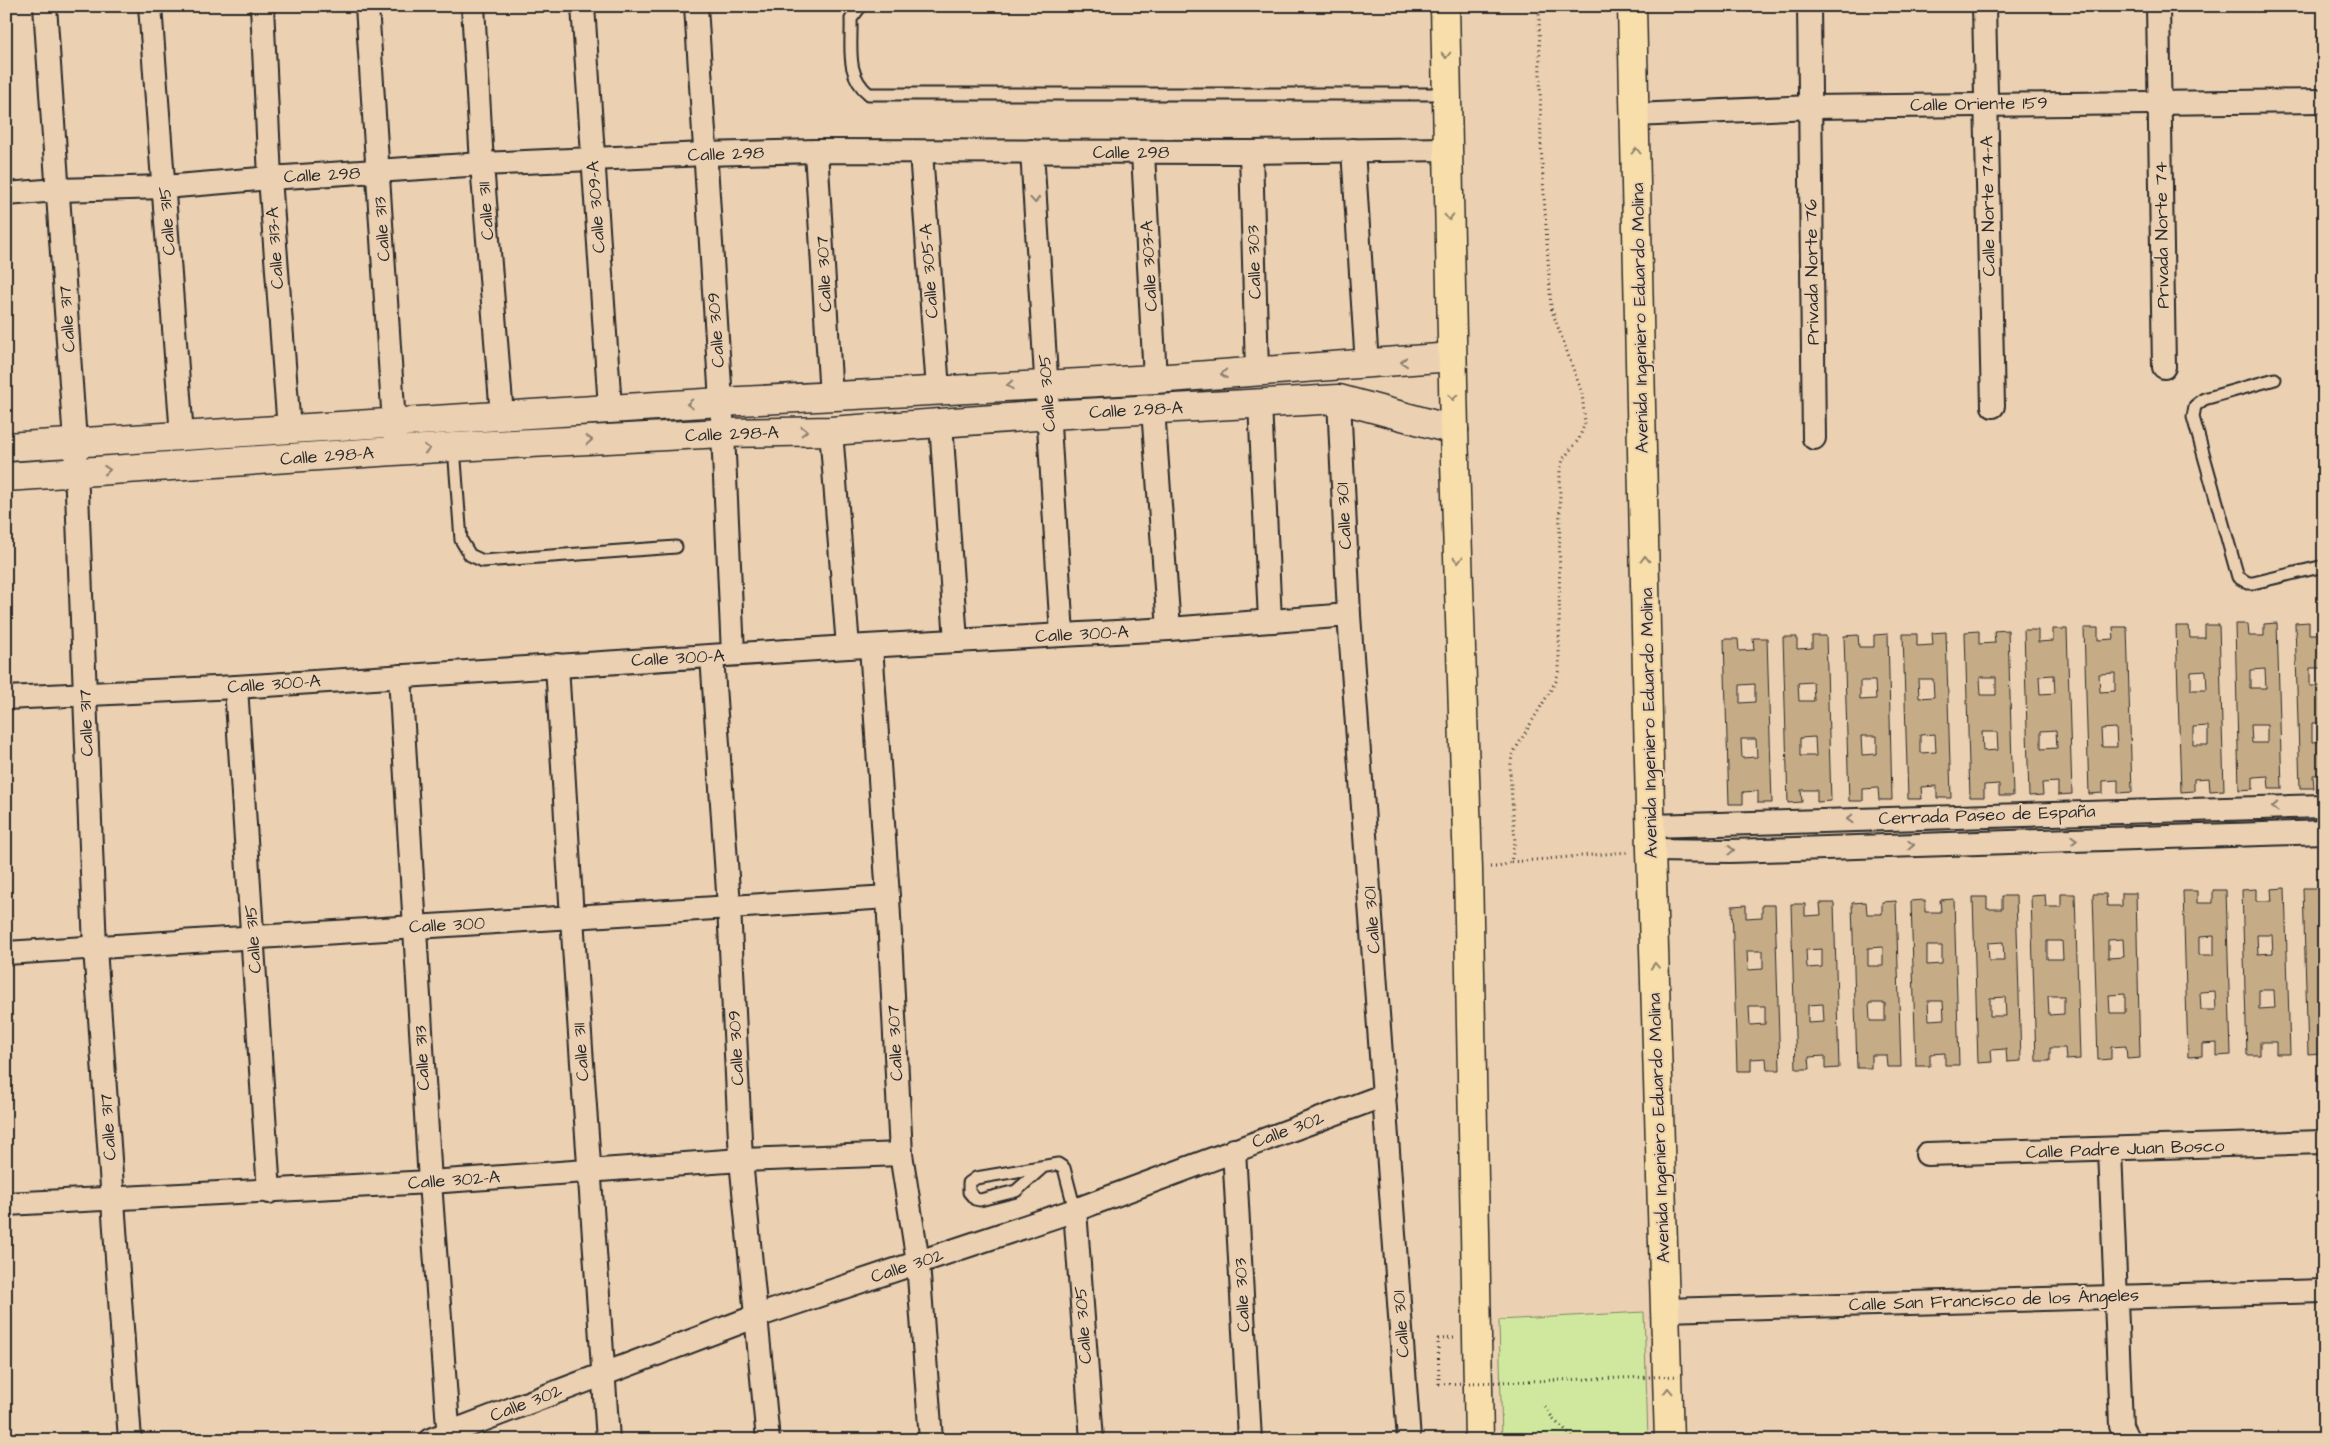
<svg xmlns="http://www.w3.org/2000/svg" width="2330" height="1446" font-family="'Architects Daughter',sans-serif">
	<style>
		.green { fill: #d0e89e; stroke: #7e8a64 }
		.building { fill: #c6ac86; stroke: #2b2b2b; fill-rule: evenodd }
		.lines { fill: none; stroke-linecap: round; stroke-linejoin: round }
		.service-casing { stroke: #2b2b2b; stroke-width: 15 }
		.minor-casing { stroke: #2b2b2b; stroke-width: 26 }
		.tertiary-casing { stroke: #2b2b2b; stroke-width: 31 }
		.primary-casing { stroke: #2b2b2b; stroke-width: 31 }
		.path { stroke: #2b2b2b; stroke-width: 3; stroke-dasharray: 1 4; stroke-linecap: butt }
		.service { stroke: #ebd0b2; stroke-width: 11 }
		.minor { stroke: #ebd0b2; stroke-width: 22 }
		.tertiary { stroke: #ebd0b2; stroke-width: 28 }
		.primary { stroke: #f8deab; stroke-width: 28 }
		.path-bridge { stroke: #2b2b2b; stroke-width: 3; stroke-dasharray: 1 4; stroke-linecap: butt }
		.oneway { stroke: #92846b }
		.oneway2 { stroke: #8b7e6e }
		.labels { text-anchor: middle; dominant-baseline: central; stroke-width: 4; stroke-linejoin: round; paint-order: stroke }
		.street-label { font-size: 18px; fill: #2b2b2b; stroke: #ebd0b2 }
	</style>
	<rect width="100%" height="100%" fill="#ebd0b2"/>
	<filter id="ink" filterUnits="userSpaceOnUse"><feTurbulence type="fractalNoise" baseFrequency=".02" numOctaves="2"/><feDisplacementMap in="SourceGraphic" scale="10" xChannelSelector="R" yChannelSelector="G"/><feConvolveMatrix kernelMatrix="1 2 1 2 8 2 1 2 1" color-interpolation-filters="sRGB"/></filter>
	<g filter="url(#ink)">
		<!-- green -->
		<path class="green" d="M 1644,1312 L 1648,1440 L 1502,1440 L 1499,1320 Z"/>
		<!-- building -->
		<g class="building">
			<path d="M 2309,622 L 2309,634 L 2324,634 L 2324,668 L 2310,668 L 2310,686 L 2324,686 L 2324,723 L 2312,723 L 2312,742 L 2324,741 L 2324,775 L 2313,775 L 2314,788 L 2300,788 L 2295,623 Z"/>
			<path d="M 2277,623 L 2282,789 L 2269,789 L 2268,776 L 2253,777 L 2253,789 L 2239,790 L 2235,624 L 2248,624 L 2249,636 L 2264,636 L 2264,624 ZM 2265,669 L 2266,688 L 2250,688 L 2250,670 ZM 2251,725 L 2267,725 L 2267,743 L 2252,743 Z"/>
			<path d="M 2205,625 L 2219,625 L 2224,790 L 2210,791 L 2209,778 L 2194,779 L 2194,791 L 2181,792 L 2176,626 L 2189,626 L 2190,638 L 2205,638 ZM 2206,671 L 2207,690 L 2191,690 L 2191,672 ZM 2208,726 L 2208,745 L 2193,745 L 2193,727 Z"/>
			<path d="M 2113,627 L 2127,627 L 2132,792 L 2118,793 L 2118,780 L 2103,781 L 2103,793 L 2089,794 L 2084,628 L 2098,628 L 2098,640 L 2114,639 ZM 2115,673 L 2115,691 L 2100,692 L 2099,674 ZM 2116,728 L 2117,747 L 2102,747 L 2101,729 Z"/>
			<path d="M 2053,629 L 2067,629 L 2072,794 L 2058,795 L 2058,782 L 2042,783 L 2043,795 L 2029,796 L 2024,630 L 2038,630 L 2038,642 L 2053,641 ZM 2054,675 L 2055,693 L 2040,694 L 2039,676 ZM 2056,730 L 2057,748 L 2041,749 L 2041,731 Z"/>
			<path d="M 2008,630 L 2013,796 L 1999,796 L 1999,784 L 1984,785 L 1984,797 L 1970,797 L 1965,632 L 1979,631 L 1979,644 L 1995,643 L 1994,631 ZM 1980,677 L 1996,677 L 1996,695 L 1981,695 ZM 1982,732 L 1997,732 L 1998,750 L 1983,751 Z"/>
			<path d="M 1946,632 L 1951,798 L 1937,798 L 1937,786 L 1921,787 L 1922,799 L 1908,799 L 1903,634 L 1917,634 L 1917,646 L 1933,645 L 1932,633 ZM 1918,679 L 1933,679 L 1934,697 L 1919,698 ZM 1935,734 L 1936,752 L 1920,753 L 1920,735 Z"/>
			<path d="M 1888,634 L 1892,800 L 1879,800 L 1878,788 L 1863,789 L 1863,801 L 1849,801 L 1844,636 L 1858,635 L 1859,647 L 1874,647 L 1874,635 ZM 1860,681 L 1875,681 L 1876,699 L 1860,700 ZM 1861,736 L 1877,736 L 1877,754 L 1862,755 Z"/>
			<path d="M 1812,636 L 1826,636 L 1831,801 L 1817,802 L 1817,790 L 1801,790 L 1802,802 L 1788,803 L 1783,637 L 1797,637 L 1797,649 L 1812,648 ZM 1813,682 L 1814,701 L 1799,701 L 1798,683 ZM 1815,737 L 1816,756 L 1800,756 L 1800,738 Z"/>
			<path d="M 1753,638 L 1767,638 L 1772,803 L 1758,803 L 1758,791 L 1743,792 L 1743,804 L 1729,804 L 1724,639 L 1738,639 L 1739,651 L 1754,650 ZM 1755,684 L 1755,702 L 1740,703 L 1740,685 ZM 1741,739 L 1756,739 L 1757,757 L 1742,758 Z"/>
			<path d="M 1682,832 L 1697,832 L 1697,840 L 1683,840 Z"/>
			<path d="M 2285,888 L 2290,1054 L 2276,1054 L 2276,1042 L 2260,1042 L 2260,1055 L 2247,1055 L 2242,890 L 2256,889 L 2256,901 L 2272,901 L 2271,889 ZM 2257,935 L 2272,935 L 2273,953 L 2258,954 ZM 2259,990 L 2274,990 L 2275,1008 L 2259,1009 Z"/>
			<path d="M 2303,888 L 2317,888 L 2317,900 L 2324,900 L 2324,934 L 2318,934 L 2319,952 L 2324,952 L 2324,989 L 2320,989 L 2320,1007 L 2324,1007 L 2322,1053 L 2308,1054 Z"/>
			<path d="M 2213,890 L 2226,890 L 2231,1055 L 2217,1056 L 2217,1043 L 2202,1044 L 2202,1056 L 2188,1057 L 2183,891 L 2197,891 L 2197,903 L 2213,903 ZM 2214,936 L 2214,955 L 2199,955 L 2199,937 ZM 2215,991 L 2216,1010 L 2201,1010 L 2200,992 Z"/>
			<path d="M 2122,893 L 2136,893 L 2140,1058 L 2127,1059 L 2126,1046 L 2111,1047 L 2111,1059 L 2098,1060 L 2093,894 L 2106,894 L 2107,906 L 2122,906 ZM 2123,939 L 2124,957 L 2108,958 L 2108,940 ZM 2125,994 L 2125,1013 L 2110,1013 L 2109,995 Z"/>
			<path d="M 2061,894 L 2075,894 L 2080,1059 L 2066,1060 L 2065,1048 L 2050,1048 L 2050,1061 L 2036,1061 L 2031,896 L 2045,895 L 2046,907 L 2061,907 ZM 2047,941 L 2062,941 L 2063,959 L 2047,959 ZM 2048,996 L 2064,996 L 2064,1014 L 2049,1015 Z"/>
			<path d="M 2002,896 L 2016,896 L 2021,1061 L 2007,1062 L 2006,1049 L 1991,1050 L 1992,1062 L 1978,1063 L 1973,897 L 1987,897 L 1987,909 L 2002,909 ZM 2003,942 L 2004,961 L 1989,961 L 1988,943 ZM 2005,997 L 2006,1016 L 1990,1016 L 1990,998 Z"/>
			<path d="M 1954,899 L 1959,1065 L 1945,1065 L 1945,1053 L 1930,1054 L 1930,1066 L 1916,1066 L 1911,901 L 1925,900 L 1925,912 L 1941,912 L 1940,900 ZM 1927,946 L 1942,946 L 1942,964 L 1927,965 ZM 1928,1001 L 1943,1001 L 1944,1019 L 1929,1020 Z"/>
			<path d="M 1896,901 L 1901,1067 L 1887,1067 L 1886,1055 L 1871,1055 L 1871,1068 L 1857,1068 L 1852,903 L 1866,902 L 1867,914 L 1882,914 L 1882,902 ZM 1883,947 L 1883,966 L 1868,966 L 1868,948 ZM 1869,1003 L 1885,1003 L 1885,1021 L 1870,1021 Z"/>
			<path d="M 1820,903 L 1834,903 L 1839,1068 L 1825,1069 L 1825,1056 L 1809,1057 L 1810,1069 L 1796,1069 L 1791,904 L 1805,904 L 1805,916 L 1821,915 ZM 1822,949 L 1822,967 L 1807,968 L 1806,950 ZM 1823,1004 L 1824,1022 L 1808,1023 L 1808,1005 Z"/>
			<path d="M 1746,905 L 1746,918 L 1762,917 L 1762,905 L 1775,905 L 1780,1070 L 1767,1070 L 1766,1058 L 1751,1059 L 1751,1071 L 1737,1071 L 1732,906 ZM 1747,951 L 1763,951 L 1763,969 L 1748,970 ZM 1749,1006 L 1765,1006 L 1765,1024 L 1750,1025 Z"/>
		</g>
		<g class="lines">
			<!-- service casing -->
			<g class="service-casing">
				<g id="service">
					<path d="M 861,6 L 851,19 C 852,47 845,75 869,94 L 1446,94"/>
					<path d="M 2275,379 L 2204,399 L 2195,406 L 2193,417 L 2238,577 L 2248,583 L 2253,583 L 2324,566"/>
					<path d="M 454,447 L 461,540 L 470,555 L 483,561 L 676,547"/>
					<path d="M 1043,1167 L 1016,1191 L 980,1200 L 975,1199 L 969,1192 L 969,1183 L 976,1178 L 1058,1164 L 1064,1168 L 1075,1210"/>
				</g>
			</g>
			<!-- minor casing -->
			<g class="minor-casing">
				<g id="minor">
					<path d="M 45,6 L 75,442 L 95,948 L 130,1440"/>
					<path d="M 150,6 L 182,436"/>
					<path d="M 262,6 L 270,178 L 289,430"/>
					<path d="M 367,6 L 395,440"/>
					<path d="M 473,6 L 482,164 L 502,416"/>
					<path d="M 583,6 L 610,408"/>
					<path d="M 696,6 L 723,433 L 733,654"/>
					<path d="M 1809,6 L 1814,438"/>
					<path d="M 1984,6 L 1993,406"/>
					<path d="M 2158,6 L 2164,367"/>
					<path d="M 1635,115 L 1811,107 L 2324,101"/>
					<path d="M 1353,150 L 1367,365"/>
					<path d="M 816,151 L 831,397"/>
					<path d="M 1032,151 L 1062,635"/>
					<path d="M 921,152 L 938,390"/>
					<path d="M 1251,152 L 1257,371"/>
					<path d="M 1143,153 L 1155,379"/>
					<path d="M 6,194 L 58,190 L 165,187 L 270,178 L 482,164 L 705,154 L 816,151 L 1251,152 L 1447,149"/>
					<path d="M 1339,399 L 1349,615 L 1409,1440"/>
					<path d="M 1260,403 L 1270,621"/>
					<path d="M 1153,409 L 1169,629"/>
					<path d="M 941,423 L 956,641"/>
					<path d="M 831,431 L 848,647"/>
					<path d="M 871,646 L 888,897 L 901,1154 L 918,1262 L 931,1440"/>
					<path d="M 712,656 L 729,906 L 741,1160 L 768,1440"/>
					<path d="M 557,665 L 572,918 L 608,1440"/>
					<path d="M 400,676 L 430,1182 L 449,1440"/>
					<path d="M 236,687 L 269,1192"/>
					<path d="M 6,698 L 236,687 L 848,647 L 1169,629 L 1349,615"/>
					<path d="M 1651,826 L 2324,806"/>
					<path d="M 1651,850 L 1730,851 L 2324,832"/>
					<path d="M 6,953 L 888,897"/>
					<path d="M 1234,1150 L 1250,1440"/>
					<path d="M 2110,1150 L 2121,1426 L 2128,1440"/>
					<path d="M 1927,1154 L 2324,1142"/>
					<path d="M 6,1204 L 430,1182 L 741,1160 L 901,1154"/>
					<path d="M 1075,1210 L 1092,1440"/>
					<path d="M 1665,1310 L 2324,1291"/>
					<path d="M 430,1440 L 757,1316 L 1075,1210 L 1385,1095"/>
				</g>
			</g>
			<!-- tertiary casing -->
			<g class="tertiary-casing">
				<g id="tertiary">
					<path d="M 6,447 L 721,402 L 1155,379 L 1452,357"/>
					<path d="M 6,477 L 454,447 L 723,433 L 831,431 L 1049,415 L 1339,399 L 1454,430"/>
				</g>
			</g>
			<!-- primary casing -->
			<g class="primary-casing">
				<g id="primary">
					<path d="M 1445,6 L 1454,430 L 1468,869 L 1479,1440"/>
					<path d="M 1632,6 L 1651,850 L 1669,1440"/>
				</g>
			</g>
			<!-- path -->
			<g class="path">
				<path d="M 1511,862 L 1628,852"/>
				<path d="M 1490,867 L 1499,867 L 1511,862 L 1515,842 L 1510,771 L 1512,755 L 1556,681 L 1559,669 L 1560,471 L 1563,459 L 1579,439 L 1585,423 L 1582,393 L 1551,308 L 1541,146 L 1539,6"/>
				<path d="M 1439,1384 L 1438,1339 L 1455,1338"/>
				<path d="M 1545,1407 L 1554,1420 L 1575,1440"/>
			</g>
			<!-- service -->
			<use href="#service" class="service"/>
			<!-- minor -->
			<use href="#minor" class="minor"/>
			<!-- tertiary -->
			<use href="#tertiary" class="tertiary"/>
			<!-- primary -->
			<use href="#primary" class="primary"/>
			<!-- path-bridge -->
			<path class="path-bridge" d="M 1439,1384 L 1679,1376"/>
		</g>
		<!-- one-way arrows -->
		<defs><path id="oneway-chevron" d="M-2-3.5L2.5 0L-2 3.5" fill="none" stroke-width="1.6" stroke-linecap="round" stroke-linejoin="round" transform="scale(1.25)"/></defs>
		<g class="oneway">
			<use href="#oneway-chevron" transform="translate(1446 55) rotate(90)"/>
			<use href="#oneway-chevron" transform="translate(1636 151) rotate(-91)"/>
			<use href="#oneway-chevron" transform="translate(1449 217) rotate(88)"/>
			<use href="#oneway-chevron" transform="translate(1453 397) rotate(89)"/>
			<use href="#oneway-chevron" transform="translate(1645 559) rotate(-91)"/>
			<use href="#oneway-chevron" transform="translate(1458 560) rotate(88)"/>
			<use href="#oneway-chevron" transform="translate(1655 966) rotate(-92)"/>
			<use href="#oneway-chevron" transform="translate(1668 1391) rotate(-92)"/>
		</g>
		<g class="oneway2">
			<use href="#oneway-chevron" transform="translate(1035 200) rotate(86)"/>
			<use href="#oneway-chevron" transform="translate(1404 362) rotate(175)"/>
			<use href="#oneway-chevron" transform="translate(1224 374) rotate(176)"/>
			<use href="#oneway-chevron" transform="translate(1010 385) rotate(177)"/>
			<use href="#oneway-chevron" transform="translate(690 404) rotate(177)"/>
			<use href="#oneway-chevron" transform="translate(804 431) rotate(-1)"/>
			<use href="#oneway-chevron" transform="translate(589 440) rotate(-3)"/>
			<use href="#oneway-chevron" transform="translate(427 449) rotate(-4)"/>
			<use href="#oneway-chevron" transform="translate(107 470) rotate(-4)"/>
			<use href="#oneway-chevron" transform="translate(2275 807) rotate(178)"/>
			<use href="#oneway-chevron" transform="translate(1850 819) rotate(178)"/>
			<use href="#oneway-chevron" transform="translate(2074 840) rotate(-2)"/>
			<use href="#oneway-chevron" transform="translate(1911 845) rotate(-2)"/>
			<use href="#oneway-chevron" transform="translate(1731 850) rotate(-1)"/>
		</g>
	</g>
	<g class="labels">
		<!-- street labels -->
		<g class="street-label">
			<text transform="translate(1979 104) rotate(-1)">Calle Oriente 159</text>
			<text x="1131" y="152">Calle 298</text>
			<text transform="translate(726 154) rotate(-2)">Calle 298</text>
			<text transform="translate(322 175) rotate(-3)">Calle 298</text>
			<text transform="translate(1988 206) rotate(-91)">Calle Norte 74-A</text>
			<text transform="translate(596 207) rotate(-94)">Calle 309-A</text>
			<text transform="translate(486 211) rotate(-94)">Calle 311</text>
			<text transform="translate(167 221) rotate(-94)">Calle 315</text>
			<text transform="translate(382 229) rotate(-94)">Calle 313</text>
			<text transform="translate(2162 235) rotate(-91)">Privada Norte 74</text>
			<text transform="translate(275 248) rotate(-94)">Calle 313-A</text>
			<text transform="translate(1254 262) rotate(-92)">Calle 303</text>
			<text transform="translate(1149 266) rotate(-93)">Calle 303-A</text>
			<text transform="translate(929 271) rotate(-94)">Calle 305-A</text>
			<text transform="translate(1812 272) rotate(-91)">Privada Norte 76</text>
			<text transform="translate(824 274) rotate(-93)">Calle 307</text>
			<text transform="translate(1640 318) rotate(-91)">Avenida Ingeniero Eduardo Molina</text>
			<text transform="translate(67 319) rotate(-94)">Calle 317</text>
			<text transform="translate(716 330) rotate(-94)">Calle 309</text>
			<text transform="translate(1047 393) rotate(-94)">Calle 305</text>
			<text transform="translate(1136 410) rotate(-3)">Calle 298-A</text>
			<text transform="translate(732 434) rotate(-2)">Calle 298-A</text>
			<text transform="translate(327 456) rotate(-4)">Calle 298-A</text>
			<text transform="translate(1344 516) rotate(-93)">Calle 301</text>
			<text transform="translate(1082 634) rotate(-3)">Calle 300-A</text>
			<text transform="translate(678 658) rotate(-3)">Calle 300-A</text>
			<text transform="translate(274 684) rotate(-4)">Calle 300-A</text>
			<text transform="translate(86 723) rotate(-92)">Calle 317</text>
			<text transform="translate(1649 723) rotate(-91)">Avenida Ingeniero Eduardo Molina</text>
			<text transform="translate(1987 815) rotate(-2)">Cerrada Paseo de España</text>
			<text transform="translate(1372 920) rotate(-94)">Calle 301</text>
			<text transform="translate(447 925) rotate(-3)">Calle 300</text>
			<text transform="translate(253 939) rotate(-94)">Calle 315</text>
			<text transform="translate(895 1043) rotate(-93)">Calle 307</text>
			<text transform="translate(736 1048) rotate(-93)">Calle 309</text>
			<text transform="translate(581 1052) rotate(-94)">Calle 311</text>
			<text transform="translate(422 1058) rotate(-93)">Calle 313</text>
			<text transform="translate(108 1127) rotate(-94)">Calle 317</text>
			<text transform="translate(1659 1128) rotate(-92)">Avenida Ingeniero Eduardo Molina</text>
			<text transform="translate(1288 1130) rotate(-20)">Calle 302</text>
			<text transform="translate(2125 1149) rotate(-2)">Calle Padre Juan Bosco</text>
			<text transform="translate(454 1180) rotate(-4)">Calle 302-A</text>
			<text transform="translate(907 1266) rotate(-18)">Calle 302</text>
			<text transform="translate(1242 1295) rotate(-93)">Calle 303</text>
			<text transform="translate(1994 1300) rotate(-2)">Calle San Francisco de los Ángeles</text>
			<text transform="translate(1401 1324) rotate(-94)">Calle 301</text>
			<text transform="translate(1083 1325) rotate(-94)">Calle 305</text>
			<text transform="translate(526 1403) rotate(-21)">Calle 302</text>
		</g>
	</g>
	<!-- margin -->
	<rect width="2330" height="1446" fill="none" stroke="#ebd0b2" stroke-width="25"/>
	<rect x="12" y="12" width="2305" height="1421" fill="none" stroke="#2b2b2b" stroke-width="2" filter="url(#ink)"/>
</svg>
